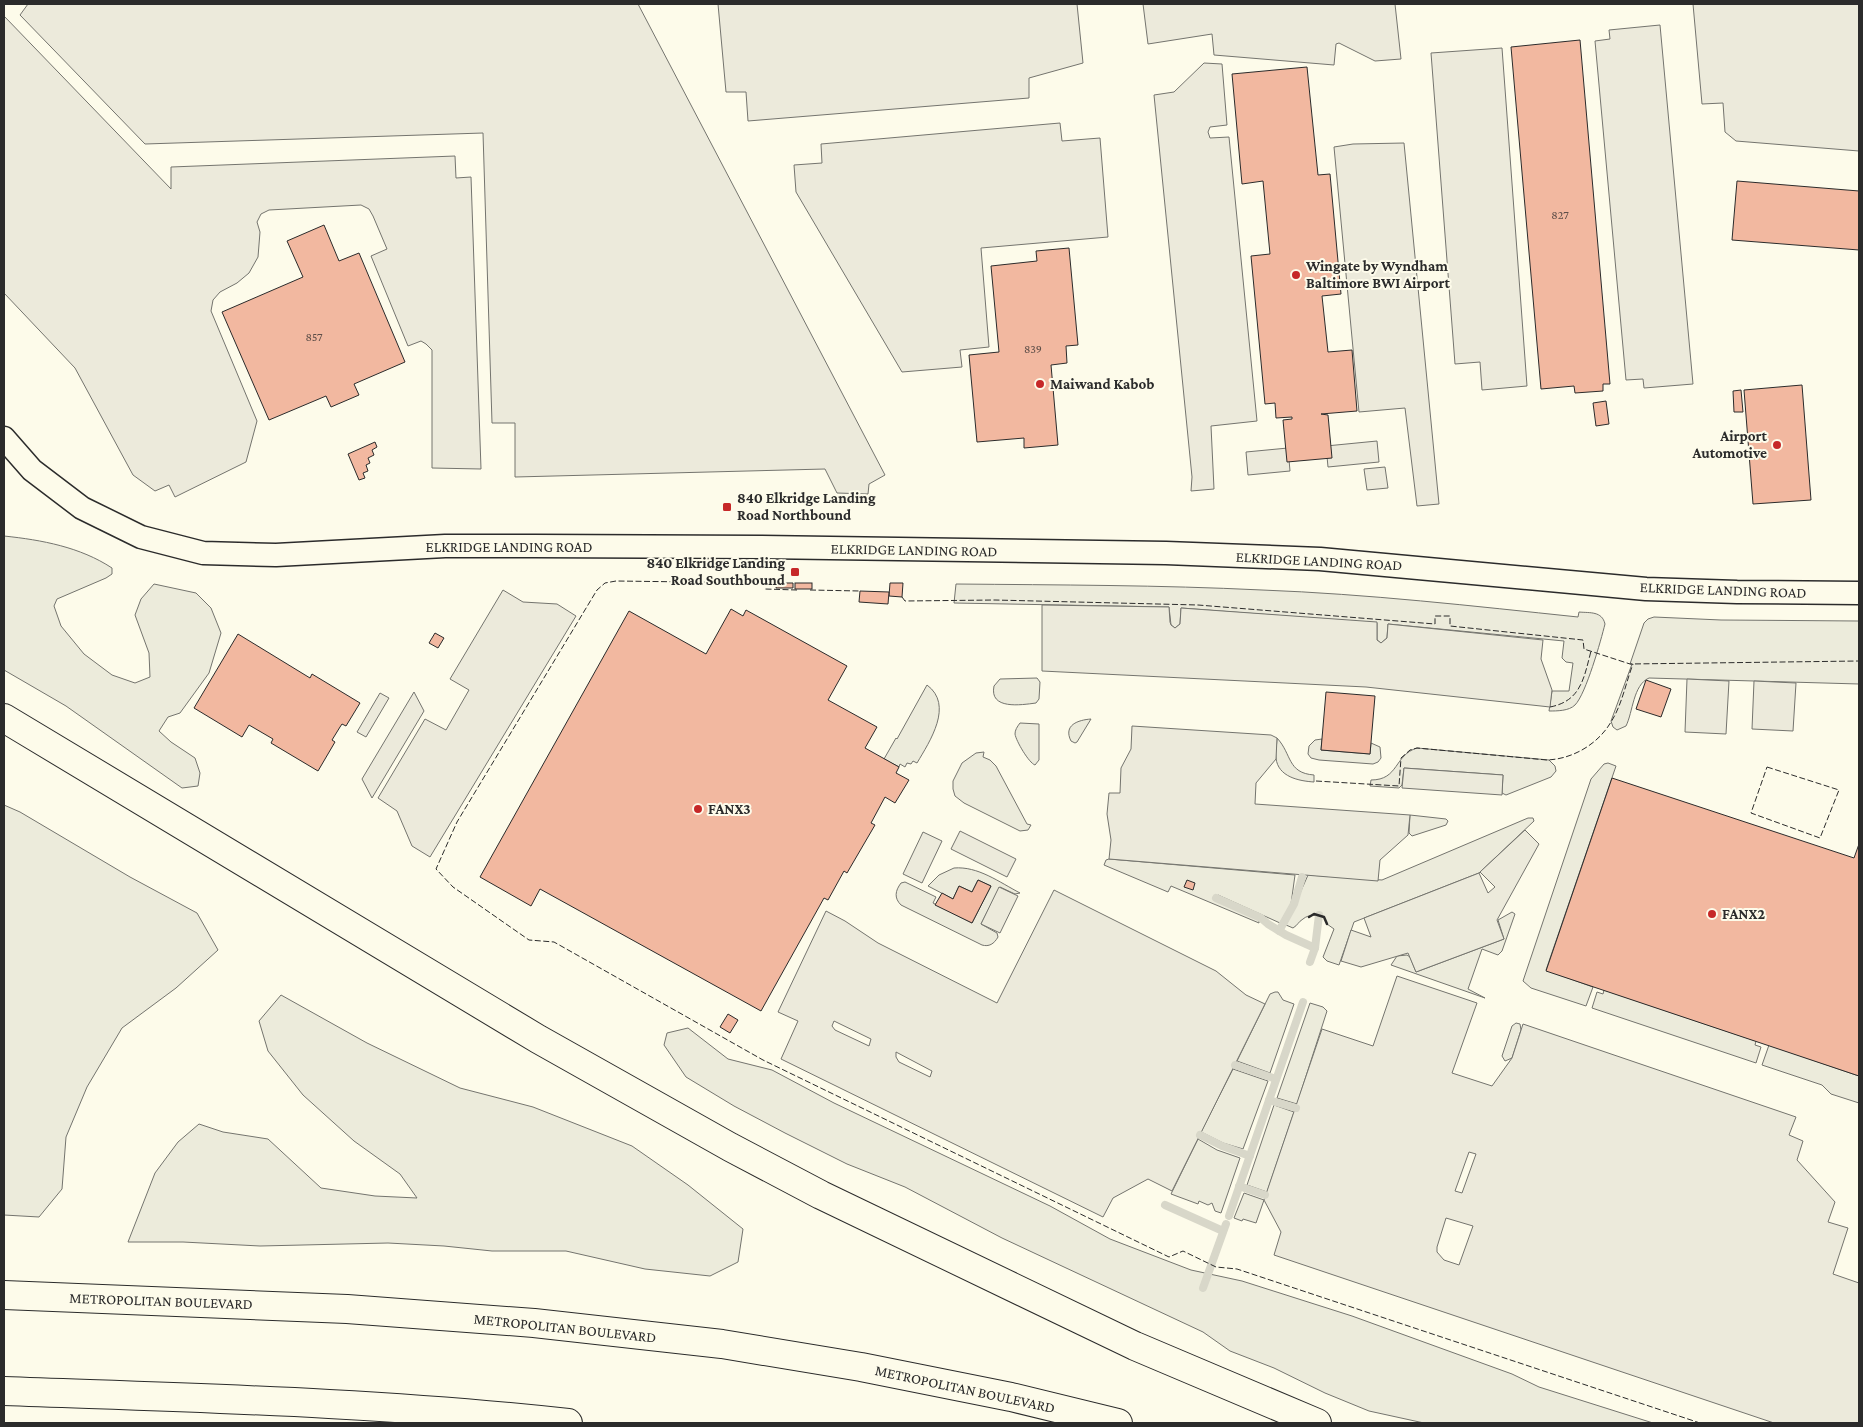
<svg xmlns="http://www.w3.org/2000/svg" width="1863" height="1427" font-family="'Crimson Pro',serif">
	<style>
		.green { fill: #ecebdb; stroke: #74746e }
		.parking { fill: #eceadb; stroke: #74746e; fill-rule: evenodd }
		.lines { fill: none; stroke-linecap: round; stroke-linejoin: round }
		.stream { stroke: #d8d7c9; stroke-width: 8 }
		.building { fill: #f2b8a0; stroke: #2b2b2b }
		.street-casing { stroke: #2b2b2b; stroke-width: 25 }
		.highway-casing { stroke: #2b2b2b; stroke-width: 30 }
		.street { stroke: #fdfbea; stroke-width: 22 }
		.highway { stroke: #fdfbea; stroke-width: 28 }
		.fence { stroke: #2b2b2b; stroke-width: 1; stroke-dasharray: 6 2.5; stroke-linecap: butt }
		.wall { stroke: #2b2b2b; stroke-width: 2.5 }
		.poi-dot { fill: #c62828; stroke: #fdfbea; stroke-width: 2 }
		.labels { text-anchor: middle; dominant-baseline: central; stroke-width: 4; stroke-linejoin: round; paint-order: stroke }
		.number-label { font-size: 12px; fill: #5d4e48 }
		.poi-label { font-size: 15px; font-weight: bold; fill: #2b2b2b; stroke: #fdfbea; text-anchor: start }
		.street-label { font-size: 15px; fill: #2b2b2b; stroke: #fdfbea }
	</style>
	<rect width="100%" height="100%" fill="#fdfbea"/>
	<!-- green -->
	<g class="green">
		<path d="M 4,536 C 42,540 80,547 112,568 L 112,574 L 106,578 L 57,599 L 54,606 L 61,626 L 84,654 L 112,675 L 135,683 L 150,677 L 149,653 L 135,615 L 141,599 L 154,584 L 196,593 L 211,608 L 221,633 L 209,673 L 180,713 L 168,717 L 159,731 L 171,742 L 195,758 L 200,773 L 198,786 L 182,788 L 66,706 L 4,670 Z"/>
		<path d="M 956,584 C 1058,585 1160,585 1262,590 C 1368,594 1473,606 1578,617 L 1579,612 C 1590,613 1602,611 1605,624 C 1601,640 1586,694 1575,705 C 1569,711 1557,711 1549,711 L 1552,691 L 1569,691 L 1573,663 L 1566,662 L 1562,658 L 1564,641 L 1388,624 L 1387,638 L 1381,643 L 1377,640 L 1377,623 L 1181,608 L 1180,624 L 1175,628 L 1171,625 L 1169,607 L 954,603 Z"/>
		<path d="M 1654,617 L 1721,620 L 1859,621 L 1859,684 L 1649,678 C 1633,685 1633,712 1626,726 L 1617,730 L 1613,727 L 1611,721 L 1632,664 L 1630,664 L 1644,623 L 1648,619 Z"/>
		<path d="M 1037,678 L 1040,682 L 1039,699 L 1036,703 C 1021,705 989,710 994,686 L 1000,679 Z"/>
		<path d="M 927,685 C 954,705 930,741 917,763 L 913,761 L 911,764 L 907,763 L 905,767 L 900,764 L 899,767 L 884,759 L 896,738 L 897,739 Z"/>
		<path d="M 1091,719 L 1077,742 L 1075,743 L 1071,741 C 1063,725 1078,720 1091,719 Z"/>
		<path d="M 1020,723 L 1039,724 L 1039,760 L 1035,765 C 1029,763 1016,741 1015,734 C 1015,730 1017,727 1020,723 Z"/>
		<path d="M 1277,738 C 1292,754 1287,773 1314,775 L 1314,782 C 1299,781 1278,777 1276,758 C 1275,752 1277,744 1277,738 Z"/>
		<path d="M 1322,739 L 1321,750 L 1370,754 L 1371,743 L 1380,747 L 1381,758 L 1378,762 L 1373,764 L 1319,760 L 1311,758 L 1308,754 L 1309,746 L 1315,740 Z"/>
		<path d="M 1417,748 L 1549,760 L 1555,766 L 1556,771 L 1551,777 L 1506,795 L 1502,793 L 1503,775 L 1404,768 L 1402,785 L 1399,788 L 1370,786 L 1371,780 C 1399,780 1394,755 1417,748 Z"/>
		<path d="M 984,752 L 983,757 L 990,760 L 996,766 L 1027,824 L 1031,825 L 1028,830 L 1020,831 L 964,803 L 955,796 L 953,789 L 953,781 L 962,763 L 976,753 Z"/>
		<path d="M 1608,763 L 1616,766 L 1546,970 L 1593,987 L 1586,1006 L 1531,988 L 1523,981 L 1591,779 L 1604,764 Z"/>
		<path d="M 4,805 L 20,812 L 130,877 L 197,913 L 218,950 L 176,988 L 122,1028 L 87,1087 L 66,1137 L 62,1189 L 39,1217 L 4,1215 Z"/>
		<path d="M 1410,815 L 1446,819 L 1448,821 L 1446,825 L 1412,836 L 1409,833 Z"/>
		<path d="M 1528,818 L 1533,818 L 1534,821 L 1479,873 L 1354,922 L 1339,965 L 1327,961 L 1323,957 L 1334,929 L 1327,924 L 1324,917 C 1317,915 1309,914 1303,919 C 1298,922 1298,925 1293,928 L 1286,925 L 1308,875 L 1382,880 Z"/>
		<path d="M 1109,859 L 1295,875 L 1291,904 L 1280,923 L 1218,895 L 1215,900 L 1259,920 L 1259,923 L 1171,886 L 1168,892 L 1104,865 L 1106,860 Z"/>
		<path d="M 954,868 C 978,866 999,882 1020,893 L 1015,894 L 1000,887 L 981,924 L 997,933 L 998,937 C 994,944 989,947 982,945 L 901,905 C 894,898 895,891 901,883 L 905,882 L 936,897 L 933,903 L 972,923 L 991,886 L 978,880 L 972,892 L 959,886 L 953,899 L 928,886 L 939,875 Z"/>
		<path d="M 1512,912 L 1515,914 L 1502,951 L 1498,955 L 1482,949 L 1468,989 L 1485,998 L 1391,965 L 1397,956 L 1407,955 L 1410,957 L 1416,972 L 1504,939 L 1498,920 Z"/>
		<path d="M 1604,990 L 1756,1041 L 1755,1045 L 1761,1047 L 1756,1063 L 1592,1008 L 1597,992 L 1603,994 Z"/>
		<path d="M 1275,992 L 1278,992 L 1283,1000 L 1294,1004 L 1270,1073 L 1237,1061 L 1270,994 Z"/>
		<path d="M 281,995 L 367,1043 L 460,1088 L 533,1107 L 632,1146 L 688,1185 L 743,1229 L 738,1262 L 710,1276 L 645,1269 L 566,1251 L 492,1251 L 444,1246 L 388,1243 L 260,1246 L 183,1242 L 128,1242 L 155,1173 L 178,1142 L 199,1124 L 223,1132 L 268,1139 L 321,1188 L 375,1196 L 417,1198 L 400,1174 L 354,1141 L 303,1095 L 268,1051 L 259,1021 Z"/>
		<path d="M 1310,1003 L 1323,1007 L 1327,1011 L 1297,1104 L 1277,1098 Z"/>
		<path d="M 1516,1023 L 1520,1024 L 1521,1030 L 1512,1058 L 1505,1061 L 1502,1056 L 1512,1026 Z"/>
		<path d="M 688,1028 L 728,1059 L 772,1070 L 834,1103 L 1050,1206 L 1110,1239 L 1191,1270 L 1242,1281 L 1352,1316 L 1512,1374 L 1539,1387 L 1653,1423 L 1424,1423 L 1369,1411 L 1325,1393 L 1274,1368 L 1230,1351 L 1203,1332 L 1002,1238 L 905,1187 L 847,1164 L 785,1133 L 734,1106 L 686,1077 L 664,1045 L 667,1033 Z"/>
		<path d="M 1769,1045 L 1859,1076 L 1859,1103 L 1831,1094 L 1822,1085 L 1762,1065 Z"/>
		<path d="M 1233,1069 L 1268,1081 L 1243,1149 L 1223,1143 L 1201,1132 Z"/>
		<path d="M 1274,1105 L 1294,1112 L 1267,1192 L 1247,1185 Z"/>
		<path d="M 1198,1139 L 1217,1150 L 1240,1158 L 1221,1213 L 1215,1211 L 1212,1203 L 1208,1205 L 1199,1201 L 1198,1204 L 1171,1194 Z"/>
		<path d="M 1244,1193 L 1264,1200 L 1256,1223 L 1243,1219 L 1242,1221 L 1234,1218 Z"/>
	</g>
	<!-- parking -->
	<g class="parking">
		<path d="M 28,4 L 638,4 L 885,475 L 869,484 L 868,494 L 837,493 L 825,469 L 515,477 L 515,423 L 492,423 L 483,133 L 145,144 L 20,15 Z"/>
		<path d="M 718,4 L 1077,4 L 1083,63 L 1029,78 L 1029,98 L 748,121 L 746,92 L 726,92 Z"/>
		<path d="M 1143,4 L 1395,4 L 1401,59 L 1375,61 L 1339,43 L 1336,44 L 1334,65 L 1214,55 L 1212,34 L 1148,44 Z"/>
		<path d="M 1693,4 L 1859,4 L 1859,151 L 1736,141 L 1725,132 L 1723,103 L 1702,104 Z"/>
		<path d="M 4,16 L 171,189 L 171,167 L 455,156 L 456,178 L 471,177 L 481,469 L 432,468 L 432,350 L 426,344 L 421,341 L 408,346 L 371,256 L 387,249 L 373,216 L 369,209 L 361,205 L 269,210 L 261,214 L 257,222 L 260,232 L 258,257 L 249,273 L 237,283 L 220,292 L 213,300 L 211,311 L 257,421 L 246,462 L 175,497 L 169,485 L 155,491 L 133,475 L 75,368 L 4,293 Z"/>
		<path d="M 1660,25 L 1693,384 L 1644,388 L 1643,379 L 1626,380 L 1595,41 L 1610,39 L 1609,30 Z"/>
		<path d="M 1502,48 L 1527,386 L 1482,390 L 1480,362 L 1455,364 L 1431,53 Z"/>
		<path d="M 1204,63 L 1222,64 L 1227,125 L 1210,127 L 1208,132 L 1210,138 L 1229,137 L 1257,421 L 1211,426 L 1214,489 L 1191,491 L 1192,477 L 1154,95 L 1174,92 Z"/>
		<path d="M 1060,123 L 1062,141 L 1100,138 L 1108,237 L 981,248 L 989,347 L 960,350 L 962,367 L 902,372 L 796,192 L 794,165 L 822,163 L 821,144 Z"/>
		<path d="M 1404,143 L 1439,504 L 1417,506 L 1405,408 L 1359,412 L 1334,147 L 1353,144 Z"/>
		<path d="M 1377,441 L 1379,462 L 1328,467 L 1326,446 Z"/>
		<path d="M 1288,448 L 1290,471 L 1248,475 L 1246,452 Z"/>
		<path d="M 1385,467 L 1388,488 L 1367,490 L 1364,469 Z"/>
		<path d="M 503,590 L 523,602 L 557,604 L 576,616 L 430,857 L 412,846 L 397,811 L 378,798 L 425,719 L 446,730 L 469,690 L 450,679 Z"/>
		<path d="M 1042,605 L 1169,607 L 1170,622 L 1171,625 L 1175,628 L 1180,624 L 1181,608 L 1377,622 L 1377,640 L 1381,643 L 1387,638 L 1388,624 L 1543,640 L 1541,659 L 1552,690 L 1550,707 L 1366,687 L 1042,671 Z"/>
		<path d="M 1687,679 L 1729,681 L 1726,734 L 1685,732 Z"/>
		<path d="M 1754,681 L 1796,683 L 1793,731 L 1752,729 Z"/>
		<path d="M 414,692 L 424,711 L 372,798 L 362,779 Z"/>
		<path d="M 380,693 L 389,698 L 366,737 L 357,732 Z"/>
		<path d="M 1132,726 L 1271,735 L 1277,738 L 1276,759 L 1256,783 L 1255,804 L 1410,815 L 1408,835 L 1380,860 L 1378,881 L 1109,859 L 1111,840 L 1107,814 L 1109,793 L 1120,793 L 1121,768 L 1131,749 Z"/>
		<path d="M 1404,768 L 1503,775 L 1502,795 L 1402,788 Z"/>
		<path d="M 1525,830 L 1539,844 L 1497,920 L 1504,939 L 1416,972 L 1408,953 L 1361,967 L 1341,961 L 1351,930 L 1371,937 L 1364,918 L 1479,873 L 1488,893 L 1495,887 L 1480,872 Z"/>
		<path d="M 960,831 L 1016,859 L 1007,877 L 951,849 Z"/>
		<path d="M 923,832 L 942,841 L 922,883 L 903,874 Z"/>
		<path d="M 999,887 L 1018,896 L 1000,933 L 981,924 Z"/>
		<path d="M 1054,890 L 1216,971 L 1246,995 L 1265,1004 L 1172,1191 L 1148,1179 L 1113,1198 L 1103,1217 L 781,1059 L 798,1021 L 778,1012 L 826,911 L 845,921 L 878,943 L 997,1003 ZM 834,1021 L 871,1039 L 869,1046 L 835,1030 L 832,1026 ZM 896,1052 L 932,1071 L 930,1077 L 899,1062 L 896,1057 Z"/>
		<path d="M 1397,976 L 1477,1003 L 1452,1073 L 1492,1086 L 1512,1058 L 1523,1024 L 1796,1117 L 1789,1135 L 1803,1141 L 1797,1160 L 1835,1202 L 1828,1222 L 1848,1228 L 1833,1274 L 1859,1283 L 1859,1423 L 1774,1423 L 1274,1255 L 1281,1232 L 1264,1200 L 1322,1029 L 1373,1046 ZM 1469,1152 L 1476,1154 L 1462,1193 L 1455,1191 ZM 1446,1218 L 1473,1226 L 1459,1265 L 1444,1260 L 1437,1252 L 1437,1247 Z"/>
	</g>
	<g class="lines">
		<!-- stream -->
		<g class="stream">
			<path d="M 1216,898 L 1261,918 L 1268,924 L 1286,935 L 1315,948"/>
			<path d="M 1279,931 L 1294,904 L 1302,877"/>
			<path d="M 1310,962 L 1315,948 L 1319,915"/>
			<path d="M 1235,1065 L 1276,1079"/>
			<path d="M 1269,1100 L 1296,1108"/>
			<path d="M 1200,1135 L 1222,1146 L 1250,1156"/>
			<path d="M 1239,1186 L 1265,1195"/>
			<path d="M 1165,1205 L 1223,1231"/>
			<path d="M 1229,1216 L 1303,1002"/>
			<path d="M 1203,1288 L 1226,1224"/>
		</g>
	</g>
	<!-- building -->
	<g class="building">
		<path d="M 1580,40 L 1610,384 L 1603,384 L 1603,391 L 1575,393 L 1574,386 L 1541,389 L 1511,47 Z"/>
		<path d="M 1307,67 L 1318,175 L 1330,174 L 1341,294 L 1322,296 L 1328,352 L 1352,350 L 1357,411 L 1321,414 L 1328,415 L 1332,458 L 1287,462 L 1283,420 L 1292,419 L 1292,417 L 1276,418 L 1275,403 L 1265,404 L 1251,256 L 1270,254 L 1263,181 L 1242,184 L 1232,74 Z"/>
		<path d="M 1737,181 L 1859,191 L 1859,250 L 1732,240 Z"/>
		<path d="M 324,225 L 339,261 L 359,253 L 405,362 L 354,384 L 359,395 L 331,407 L 326,396 L 269,420 L 222,312 L 303,277 L 287,241 Z"/>
		<path d="M 1069,248 L 1078,345 L 1066,346 L 1067,363 L 1051,365 L 1058,445 L 1024,448 L 1024,438 L 977,442 L 969,355 L 999,352 L 991,266 L 1037,261 L 1036,251 Z"/>
		<path d="M 1802,385 L 1811,500 L 1753,504 L 1744,390 Z"/>
		<path d="M 1741,390 L 1743,412 L 1734,412 L 1733,391 Z"/>
		<path d="M 1606,401 L 1609,424 L 1596,426 L 1593,403 Z"/>
		<path d="M 375,442 L 377,447 L 372,450 L 374,455 L 368,458 L 370,463 L 366,465 L 368,471 L 363,473 L 365,478 L 359,480 L 348,454 Z"/>
		<path d="M 777,583 L 793,583 L 793,588 L 776,588 Z"/>
		<rect x="795" y="583" width="17" height="6"/>
		<path d="M 890,583 L 903,583 L 902,597 L 889,596 Z"/>
		<path d="M 860,591 L 889,592 L 888,604 L 859,602 Z"/>
		<path d="M 731,609 L 743,616 L 746,610 L 847,666 L 828,700 L 877,727 L 865,748 L 899,767 L 896,773 L 909,780 L 895,803 L 885,797 L 871,823 L 875,825 L 847,873 L 844,871 L 828,900 L 824,898 L 761,1011 L 540,889 L 531,906 L 480,877 L 629,611 L 706,654 Z"/>
		<path d="M 435,633 L 444,638 L 438,648 L 429,643 Z"/>
		<path d="M 238,634 L 310,678 L 312,674 L 360,703 L 346,726 L 342,724 L 340,727 L 332,740 L 335,742 L 318,771 L 271,743 L 273,739 L 249,725 L 242,737 L 194,708 Z"/>
		<path d="M 1646,680 L 1671,689 L 1661,717 L 1636,709 Z"/>
		<path d="M 1326,692 L 1375,696 L 1370,754 L 1321,750 Z"/>
		<path d="M 1612,778 L 1854,858 L 1859,844 L 1859,1076 L 1546,971 Z"/>
		<path d="M 978,880 L 991,886 L 972,923 L 935,905 L 942,893 L 953,899 L 959,886 L 972,892 Z"/>
		<path d="M 1187,880 L 1195,883 L 1193,890 L 1184,887 Z"/>
		<path d="M 728,1014 L 738,1020 L 730,1033 L 720,1027 Z"/>
	</g>
	<g class="lines">
		<!-- street casing -->
		<g class="street-casing">
			<path id="street" d="M 4,438 L 32,470 L 82,508 L 141,537 L 203,553 L 276,555 L 445,546 L 535,546 L 761,547 L 1166,553 L 1320,559 L 1646,589 L 1737,592 L 1859,593"/>
		</g>
		<!-- highway casing -->
		<g class="highway-casing">
			<g id="highway">
				<path d="M 4,718 L 538,1039 L 730,1147 L 821,1195 L 1135,1346 L 1317,1423"/>
				<path d="M 4,1295 L 347,1309 L 534,1323 L 722,1344 L 861,1367 L 1011,1397 L 1118,1423"/>
				<path d="M 4,1391 C 192,1398 381,1402 568,1423"/>
			</g>
		</g>
		<!-- street -->
		<use href="#street" class="street"/>
		<!-- highway -->
		<use href="#highway" class="highway"/>
		<!-- fence -->
		<g class="fence">
			<path d="M 797,590 L 765,589 L 765,583 L 616,581 L 605,583 L 597,590 L 457,822 L 436,869 L 453,887 L 529,940 L 554,942 L 763,1060 L 1169,1257 L 1183,1251 L 1216,1267 L 1237,1269 L 1700,1423"/>
			<path d="M 810,590 L 860,591"/>
			<path d="M 902,597 L 905,601 L 995,600 L 1198,605 L 1435,624 L 1435,616 L 1450,616 L 1450,626 L 1583,640 L 1584,649 L 1630,664 L 1859,661"/>
			<path d="M 1550,707 C 1581,701 1584,678 1591,651"/>
			<path d="M 1767,767 L 1839,790 L 1820,838 L 1751,813 Z"/>
			<path d="M 1316,781 L 1399,786 L 1401,758 L 1410,750 L 1417,748 L 1547,760 C 1573,759 1598,744 1611,722 C 1622,705 1626,682 1633,664"/>
		</g>
		<!-- wall -->
		<path class="wall" d="M 1309,917 L 1314,914 L 1324,917 L 1327,924"/>
	</g>
	<!-- markers -->
	<g class="poi-dot">
		<circle cx="1296" cy="275" r="5"/>
		<circle cx="1040" cy="384" r="5"/>
		<circle cx="1777" cy="445" r="5"/>
		<rect x="722" y="502" width="10" height="10" rx="2.5"/>
		<rect x="790" y="567" width="10" height="10" rx="2.5"/>
		<circle cx="698" cy="809" r="5"/>
		<circle cx="1712" cy="914" r="5"/>
	</g>
	<g class="labels">
		<!-- number labels -->
		<g class="number-label">
			<text x="1560" y="215">827</text>
			<text x="314" y="337">857</text>
			<text x="1033" y="349">839</text>
		</g>
		<!-- poi labels -->
		<g class="poi-label">
			<text x="1306" y="266">Wingate by Wyndham<tspan x="1306" dy="17">Baltimore BWI Airport</tspan></text>
			<text x="1050" y="384">Maiwand Kabob</text>
			<text x="1767" y="436" text-anchor="end">Airport<tspan x="1767" dy="17">Automotive</tspan></text>
			<text x="737" y="498">840 Elkridge Landing<tspan x="737" dy="17">Road Northbound</tspan></text>
			<text x="785" y="563" text-anchor="end">840 Elkridge Landing<tspan x="785" dy="17">Road Southbound</tspan></text>
			<text x="708" y="809">FANX3</text>
			<text x="1722" y="914">FANX2</text>
		</g>
		<!-- street labels -->
		<g class="street-label">
			<text x="509" y="547">ELKRIDGE LANDING ROAD</text>
			<text transform="translate(914 550) rotate(1)">ELKRIDGE LANDING ROAD</text>
			<text transform="translate(1319 561) rotate(3)">ELKRIDGE LANDING ROAD</text>
			<text transform="translate(1723 590) rotate(2)">ELKRIDGE LANDING ROAD</text>
			<text transform="translate(161 1301) rotate(2)">METROPOLITAN BOULEVARD</text>
			<text transform="translate(565 1328) rotate(6)">METROPOLITAN BOULEVARD</text>
			<text transform="translate(965 1389) rotate(12)">METROPOLITAN BOULEVARD</text>
		</g>
	</g>
	<!-- border -->
	<rect width="1863" height="1427" fill="none" stroke="#2b2b2b" stroke-width="10"/>
</svg>
